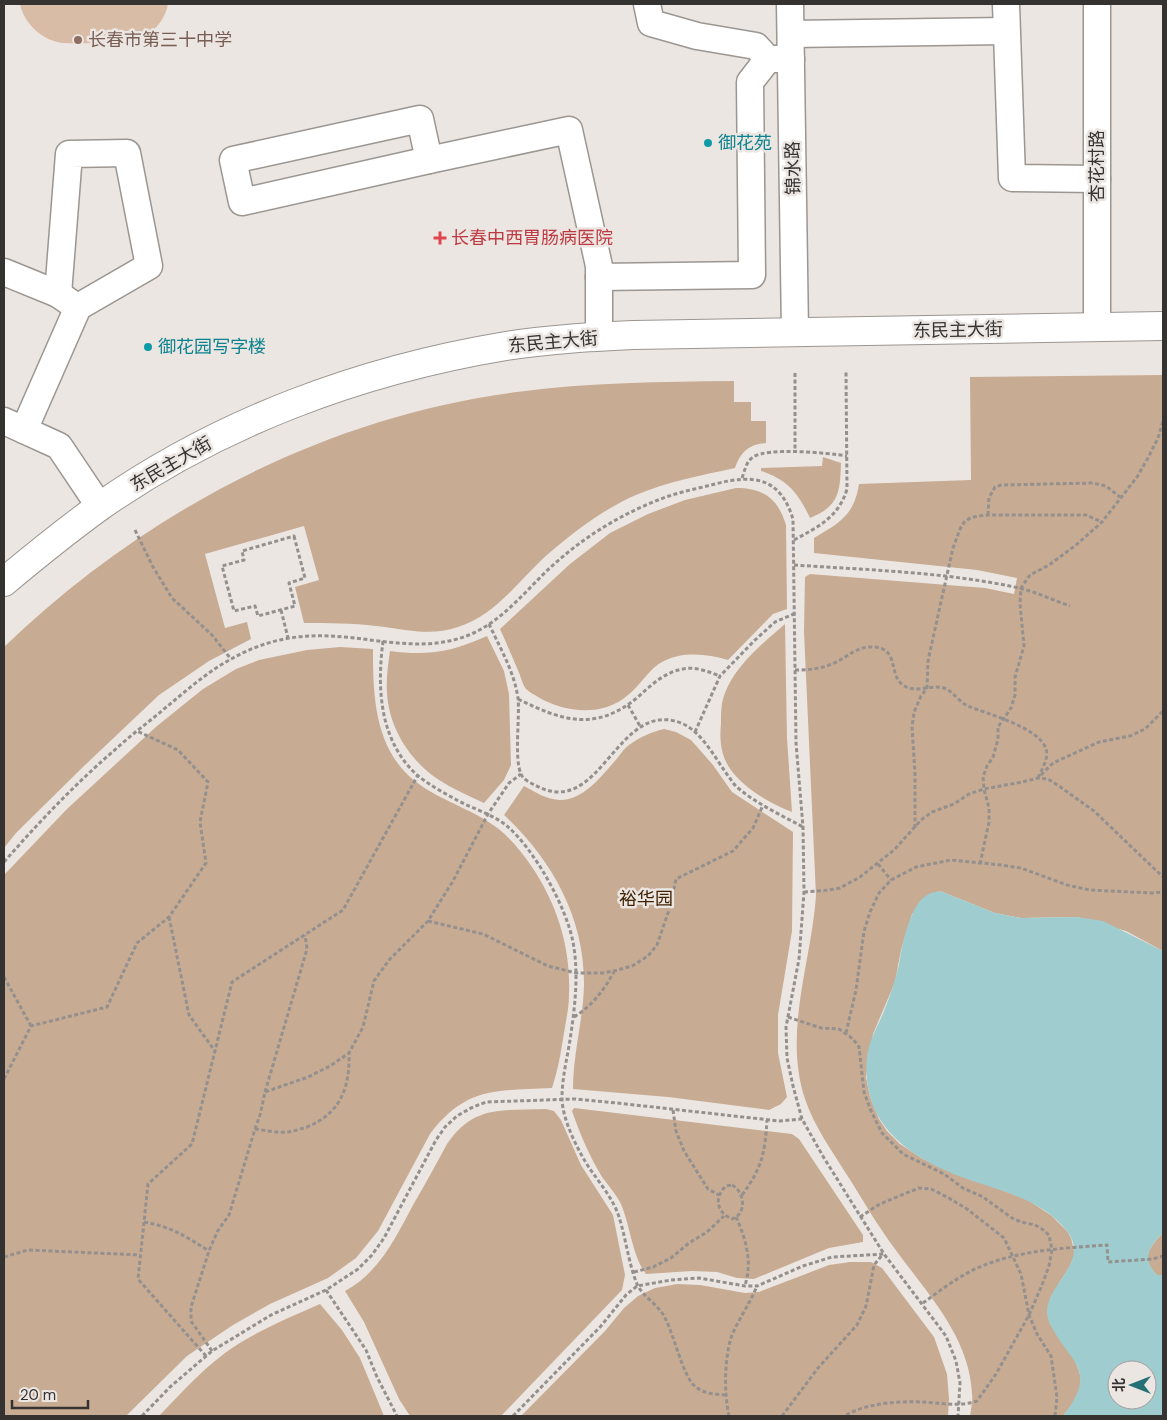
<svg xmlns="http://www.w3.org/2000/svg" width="1167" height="1420" font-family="'DM Sans','Noto Sans SC',sans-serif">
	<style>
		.green { fill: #d9bca5 }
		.forest { fill: #c8ab93 }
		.water { fill: #9fcdcf; fill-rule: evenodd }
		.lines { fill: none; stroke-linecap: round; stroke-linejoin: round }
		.minor-casing { stroke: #9b9691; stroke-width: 29 }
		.major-casing { stroke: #9b9691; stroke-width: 30 }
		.path { stroke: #94908e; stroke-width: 3; stroke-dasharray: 4 2.5; stroke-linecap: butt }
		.minor { stroke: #fff; stroke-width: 26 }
		.major { stroke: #fff; stroke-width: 28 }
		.education-dot { fill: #8d6e63; stroke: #ece6e2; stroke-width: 2 }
		.culture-dot { fill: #0f9aa8; stroke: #ece6e2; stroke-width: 2 }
		.health-dot { fill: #e0444e; stroke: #ece6e2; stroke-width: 2 }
		.labels { text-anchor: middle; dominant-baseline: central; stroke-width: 5; stroke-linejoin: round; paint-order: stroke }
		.education-label { font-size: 18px; fill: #785e54; stroke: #ece6e2; text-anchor: start }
		.culture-label { font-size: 18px; fill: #0d838f; stroke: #ece6e2; text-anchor: start }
		.street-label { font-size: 18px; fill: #353332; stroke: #ece6e2 }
		.health-label { font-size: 18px; fill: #be3a42; stroke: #ece6e2; text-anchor: start }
		.park-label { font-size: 18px; fill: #402203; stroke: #ece6e2 }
	</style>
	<rect width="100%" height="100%" fill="#ece6e2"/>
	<!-- green -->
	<path class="green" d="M 20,4 L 168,4 C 166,16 158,28 147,35 C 133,44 115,43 98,43 C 87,43 74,44 63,43 C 43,41 24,24 20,4 Z"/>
	<!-- forest -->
	<g class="forest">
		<path d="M 1163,375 L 1163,951 L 1126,931 L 1077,917 L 1021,918 L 995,913 L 940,891 L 912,914 L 901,950 L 895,982 L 873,1034 L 866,1077 L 870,1097 L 879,1119 L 887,1131 L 900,1144 L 923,1159 L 946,1169 L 1028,1200 L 1052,1216 L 1067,1231 L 1071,1238 L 1075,1254 L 1070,1266 L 1059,1283 L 1049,1322 C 1060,1340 1086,1367 1080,1389 C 1078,1399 1069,1408 1063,1416 L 970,1416 C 971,1409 973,1401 972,1394 C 970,1337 926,1292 895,1249 C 877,1225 863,1200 847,1175 C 832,1151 814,1126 805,1099 C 783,1032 811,964 816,896 L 804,632 L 805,577 L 810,574 L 985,588 L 1014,594 L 1017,578 L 977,570 L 814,553 L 814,538 C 839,523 854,516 859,484 L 971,480 L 970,377 Z"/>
		<path d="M 734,381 L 734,402 L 751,402 L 751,421 L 766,421 L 766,443 C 749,444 740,452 735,468 C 703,475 666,482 636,495 C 606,508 579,528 554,549 C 523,574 498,615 458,627 C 429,637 406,629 376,626 C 352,623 329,623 304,623 L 295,587 L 319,580 L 304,526 L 205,554 L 225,628 L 247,622 L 251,639 L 209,661 L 159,695 L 84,766 L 16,833 L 4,848 L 4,647 C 143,513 323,417 517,392 C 589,382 661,382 734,381 Z"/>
		<path d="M 823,457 L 841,463 C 840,493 839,506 810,518 C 798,493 788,480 761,471 L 761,468 L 822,466 Z"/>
		<path d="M 736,488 C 764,488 778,499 786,525 L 787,609 L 773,614 L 728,660 C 708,654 683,651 664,661 C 649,668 641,685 628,695 C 603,717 565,713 538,697 C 535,695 529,692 526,689 C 523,685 521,679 520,675 C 513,659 507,644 500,629 L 570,564 L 610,533 L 648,514 L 685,500 Z"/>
		<path d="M 785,624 L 787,738 L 792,812 C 768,803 730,781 723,754 C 720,744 720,734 721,723 C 721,714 721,702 725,693 C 735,666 764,642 785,624 Z"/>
		<path d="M 487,636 L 504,671 L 509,694 L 511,765 L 504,780 L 484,803 C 469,796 453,789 439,780 C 410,761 389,728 387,693 C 386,679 388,665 390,651 C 428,656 452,652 487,636 Z"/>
		<path d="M 340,647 L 373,649 C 373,691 374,738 404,771 C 430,799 470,806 500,830 C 512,840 523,854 532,867 C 558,906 571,949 569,995 C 569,1008 566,1020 564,1033 C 561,1052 558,1070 552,1088 C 497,1091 466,1086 430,1134 L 378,1231 L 356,1258 L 328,1278 L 270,1304 L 233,1325 L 187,1356 L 126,1416 L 4,1416 L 4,875 L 67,809 L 157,726 L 203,689 L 236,669 L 259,660 L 307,650 Z"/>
		<path d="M 664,729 L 676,732 L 691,740 L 713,765 L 732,792 L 793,832 L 792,931 L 778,1015 L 778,1053 L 787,1097 L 781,1104 L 769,1110 L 668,1097 L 573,1089 C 573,1054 583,1020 584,986 C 585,918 552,860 504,815 L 524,786 C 535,792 546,799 559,800 C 582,801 600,778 614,762 C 619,757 623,749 629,745 C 640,737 651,732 664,729 Z"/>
		<path d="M 574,1108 L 792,1134 L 799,1139 L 863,1235 L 863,1242 L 829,1248 L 754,1279 L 737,1278 L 717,1272 L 692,1271 L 646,1274 C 632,1256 630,1223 620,1202 C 615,1193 608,1185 602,1177 C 589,1155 580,1134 572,1111 Z"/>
		<path d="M 546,1109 L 554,1111 L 561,1120 L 581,1165 L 613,1215 L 625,1275 L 622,1290 L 501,1416 L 410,1416 L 399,1399 L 364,1322 L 345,1291 C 379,1273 396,1237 413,1205 C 425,1185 436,1164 447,1144 C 474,1104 503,1111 546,1109 Z"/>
		<path d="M 1163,1233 L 1163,1275 L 1157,1275 C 1140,1259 1149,1247 1163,1233 Z"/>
		<path d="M 850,1262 L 871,1262 L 882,1268 L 934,1337 L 947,1374 L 949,1399 L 948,1416 L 521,1416 L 605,1331 L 624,1308 L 638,1296 L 655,1288 L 677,1284 L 700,1285 L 745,1293 L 759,1292 L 829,1265 Z"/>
		<path d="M 320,1304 L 342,1330 L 360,1358 L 384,1416 L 159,1416 C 180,1394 201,1371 225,1353 C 254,1332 288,1318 320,1304 Z"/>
	</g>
	<!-- water -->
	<path class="water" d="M 940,891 L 995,913 L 1021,918 L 1077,917 L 1103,921 L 1163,951 L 1163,1233 C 1149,1246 1141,1259 1157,1275 L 1163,1275 L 1163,1416 L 1063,1416 C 1099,1369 1071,1365 1050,1324 C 1033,1290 1094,1266 1067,1231 C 1044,1202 1009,1193 976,1182 C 916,1162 860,1129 867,1057 C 869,1040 878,1026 884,1011 C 890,996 895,981 899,965 C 902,945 910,902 929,894 C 932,892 937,892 940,891 ZM 1117,1370 L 1147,1370 L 1147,1400 L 1117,1400 Z"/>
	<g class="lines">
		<!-- minor casing -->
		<g class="minor-casing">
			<g id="minor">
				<path d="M 647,4 L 651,23 L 697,36 L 756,46 L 768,59"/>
				<path d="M 790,4 L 795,332"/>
				<path d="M 1006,4 L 1012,178 L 1097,179"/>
				<path d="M 1097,4 L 1097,327"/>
				<path d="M 791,34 L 1006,31"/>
				<path d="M 420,119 L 429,160 L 242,202 L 233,160 Z"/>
				<path d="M 429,160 L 569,130 L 599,266 L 599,337"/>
				<path d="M 4,272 L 58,294 L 71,303"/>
				<path d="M 599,277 L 752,275 L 750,82 L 768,59 L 791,59"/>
				<path d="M 4,421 L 59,446 L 100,507"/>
				<path d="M 24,430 L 78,307 L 149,266 L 127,153 L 69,154 L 58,294"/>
			</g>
		</g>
		<!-- major casing -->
		<g class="major-casing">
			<path id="major" d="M 4,582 C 35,556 66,531 99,507 C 220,422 361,370 506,346 C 549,339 592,337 634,335 L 1163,326"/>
		</g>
		<!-- path -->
		<g class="path">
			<path d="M 795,373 L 795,452"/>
			<path d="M 742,478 C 745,470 746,462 753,457 C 768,447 828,453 847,456"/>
			<path d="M 988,515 L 989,498 L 995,487 L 1001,485 L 1093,483 L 1106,486 L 1120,497"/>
			<path d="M 135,530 L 153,567 L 172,598 L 212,635 L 231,659"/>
			<path d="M 294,536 L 305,578 L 289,583 L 295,606 L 258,616 L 255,606 L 234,611 L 222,566 L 244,560 L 242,551 Z"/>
			<path d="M 794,540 C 818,527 839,517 847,489 L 846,372"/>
			<path d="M 794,565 C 869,570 946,572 1019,588 C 1036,592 1053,600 1070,606"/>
			<path d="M 281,610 L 288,638"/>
			<path d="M 489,624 C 500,648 514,671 518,698 C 520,716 514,759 521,774 C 523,779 530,783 535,785 C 601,822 616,698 681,723 C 701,731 714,756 726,773 C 730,778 733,784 738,788 C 757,804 781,815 803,827"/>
			<path d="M 383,641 C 377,688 379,740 417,775 C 428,784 442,792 455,799 C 472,809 491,813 507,826 C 534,849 566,906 573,942 C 579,974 575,1007 570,1040 C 567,1059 562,1078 562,1098 C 562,1119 578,1151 590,1169 C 600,1183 612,1198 618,1214 C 626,1237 628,1262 637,1284 C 641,1295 659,1305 665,1318 C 674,1334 683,1378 696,1387 C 704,1394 716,1394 726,1395"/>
			<path d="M 795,670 C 808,670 820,669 832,664 C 847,658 856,646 873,647 C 900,648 888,675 903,685 C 915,694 931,684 944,688 C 953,691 959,702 968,706 C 987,714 1039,727 1046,749 C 1049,758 1042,769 1038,778"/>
			<path d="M 518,699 C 562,721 596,732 638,697 C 651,685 665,672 683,669 C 695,666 709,672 720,676"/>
			<path d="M 628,705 L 640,726"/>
			<path d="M 695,732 L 720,676 L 755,640 L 775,622 L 794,614"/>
			<path d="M 1041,775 L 1053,763 L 1099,742 L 1130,736 L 1145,729 L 1163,711"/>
			<path d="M 915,828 L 915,773 L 912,727 L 914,712 L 921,696 L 927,688 L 928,661 L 933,638 L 953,548 L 960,529 L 965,521 L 972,517 L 988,515 L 1086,515 L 1102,522"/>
			<path d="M 4,862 C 39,822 76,783 117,748 C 132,734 149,722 164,709 C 186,691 208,671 233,658 C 256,645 283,637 310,636 C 363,633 417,656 469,635 C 503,621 526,590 552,566 C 586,535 626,511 669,496 C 684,491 700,488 715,484 C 754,474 780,477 793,519 L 796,743 L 803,827 L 804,892 L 799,959 L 786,1027 L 787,1058 L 793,1086 L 802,1119 L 824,1158 L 884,1254 L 946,1336 L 956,1361 L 960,1383 L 958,1416"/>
			<path d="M 878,864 L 891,880"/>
			<path d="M 980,864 L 989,822 L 989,808 L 984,789 L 983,777 L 987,766 L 993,757 L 998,739 L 998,727 L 1011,708 L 1015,695 L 1015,677 L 1024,646 L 1020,604 L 1021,588 L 1030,575 L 1049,565 L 1076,545 L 1102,522 L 1137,477 L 1148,458 L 1158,438 L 1163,421"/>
			<path d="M 804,892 L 829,890 L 840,888 L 860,877 L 894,850 L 921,820 L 932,812 L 954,804 L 969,794 L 984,789 L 1022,782 L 1038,778 L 1048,779 L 1059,786 L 1094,811 L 1163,877"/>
			<path d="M 169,917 L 189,1015 L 215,1051"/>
			<path d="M 428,921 L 483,934 L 548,966 L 576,973 L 602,973 L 614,971 L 632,966 L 648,956 L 657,945 L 670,907 L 676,879 L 733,851 L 753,828 L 763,805"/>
			<path d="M 4,977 L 31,1026"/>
			<path d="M 574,1017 C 593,1005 603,991 614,972"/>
			<path d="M 788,1017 L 821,1028 L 839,1029 L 853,1039 L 859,1047 L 864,1092 L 871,1111 L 882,1133 L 903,1154 L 944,1174 L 963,1188 L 983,1197 L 1012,1218 L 1021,1222 L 1035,1225 L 1042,1229 L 1049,1235 L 1052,1250 L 1049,1266 L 1042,1285 L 1029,1315 L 996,1374 L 977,1401 C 959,1407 941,1403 923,1402 C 897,1401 867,1403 844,1416"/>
			<path d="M 846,1033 L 856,990 L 864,931 L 870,912 L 879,893 L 891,880 L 916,867 L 951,860 L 1001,865 L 1021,868 L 1067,885 L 1090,890 L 1151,893 L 1163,892"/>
			<path d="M 4,1079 L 31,1026 L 107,1007 L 137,943 L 169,917 L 206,863 L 200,822 L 208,782 L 178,750 L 137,731"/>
			<path d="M 265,1092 L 307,949 L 305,935"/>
			<path d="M 673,1110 L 676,1131 L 684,1151 L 708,1189 L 719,1195"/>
			<path d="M 255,1129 C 264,1130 275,1133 285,1132 C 293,1132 300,1129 307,1127 C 341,1113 350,1087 349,1053"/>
			<path d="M 732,1185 C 745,1192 747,1214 732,1219 C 716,1212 714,1197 726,1186 Z"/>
			<path d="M 742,1195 C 762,1168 765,1153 767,1120"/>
			<path d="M 736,1217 C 743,1232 750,1253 748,1270 C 748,1275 746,1281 745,1286"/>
			<path d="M 860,1217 L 878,1205 L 899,1196 L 919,1188 L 931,1189 L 947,1197 L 967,1209 L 1004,1238 L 1021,1274 L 1029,1315 L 1037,1334 L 1051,1356 L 1057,1397 L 1055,1416"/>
			<path d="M 144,1222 C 172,1227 185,1236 209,1251"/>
			<path d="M 4,1257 L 28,1250 L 140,1255"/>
			<path d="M 634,1272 L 653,1267 L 671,1258 L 689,1243 L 707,1232 L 724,1216"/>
			<path d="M 326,1290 L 366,1350 L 377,1377 L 397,1416"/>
			<path d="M 923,1303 C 941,1290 960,1275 982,1266 C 1021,1250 1065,1248 1107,1245 L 1108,1262 L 1153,1259 L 1163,1256"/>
			<path d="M 212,1351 L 191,1321 L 191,1307 L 209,1251 L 217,1232 L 229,1215 L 255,1129 L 260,1115 L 265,1092 L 308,1077 L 330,1066 L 349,1053 L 363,1027 L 374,981 L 389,960 L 428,921 L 453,881 L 488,814 L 509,783 L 521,774"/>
			<path d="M 206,1356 L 138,1279 L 148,1184 L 192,1144 L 232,982 L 343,910 L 418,775"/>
			<path d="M 142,1416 L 170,1387 L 212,1351 L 271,1315 L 326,1290 L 358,1269 L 372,1255 L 384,1238 L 436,1140 L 445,1127 L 457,1116 L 471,1108 L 486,1102 L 575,1099 L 617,1103 L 779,1121 L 802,1119"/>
			<path d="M 513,1416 L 601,1326 L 626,1295 L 637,1286 L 671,1280 L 699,1278 L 745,1286 L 757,1286 L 803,1266 L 832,1257 L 884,1254"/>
			<path d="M 729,1416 C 724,1393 724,1358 732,1335 C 739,1319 750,1303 757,1286"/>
			<path d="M 782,1416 L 818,1368 L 857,1325 L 866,1306 L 874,1265 L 883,1254"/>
		</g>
		<!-- minor -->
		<use href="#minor" class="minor"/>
		<!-- major -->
		<use href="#major" class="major"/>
	</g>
	<!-- markers -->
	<circle class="education-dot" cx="78" cy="40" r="5"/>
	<g class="culture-dot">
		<circle cx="708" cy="143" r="5"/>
		<circle cx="148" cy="347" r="5"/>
	</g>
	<path class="health-dot" d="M437.5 230.5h5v5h5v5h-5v5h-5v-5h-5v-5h5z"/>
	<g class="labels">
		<!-- education labels -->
		<g class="education-label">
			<text x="88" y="40">长春市第三十中学</text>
		</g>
		<!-- culture labels -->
		<g class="culture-label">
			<text x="718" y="143">御花苑</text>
			<text x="158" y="347">御花园写字楼</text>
		</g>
		<!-- street labels -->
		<g class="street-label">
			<text transform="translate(1097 166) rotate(-90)">杏花村路</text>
			<text transform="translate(793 168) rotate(-91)">锦水路</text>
			<text transform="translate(958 330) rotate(-1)">东民主大街</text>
			<text transform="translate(553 342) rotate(-5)">东民主大街</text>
			<text transform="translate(171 464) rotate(-30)">东民主大街</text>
		</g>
		<!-- health labels -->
		<g class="health-label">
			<text x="451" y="238">长春中西胃肠病医院</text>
		</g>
		<!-- park labels -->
		<g class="park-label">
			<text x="646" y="899">裕华园</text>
		</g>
	</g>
	<!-- border -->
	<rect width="1167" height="1420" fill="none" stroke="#353332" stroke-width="10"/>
	<!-- north arrow -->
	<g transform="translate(1132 1385) rotate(270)"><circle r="24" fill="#ece6e2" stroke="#a39e9c"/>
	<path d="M0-4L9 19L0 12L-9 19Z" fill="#257074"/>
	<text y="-8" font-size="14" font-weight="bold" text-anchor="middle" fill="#353332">北</text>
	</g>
	<!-- scale -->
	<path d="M12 1400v8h76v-8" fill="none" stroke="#353332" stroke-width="2.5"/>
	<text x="20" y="1400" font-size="15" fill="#353332" stroke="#ece6e2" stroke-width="4" paint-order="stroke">20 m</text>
</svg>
